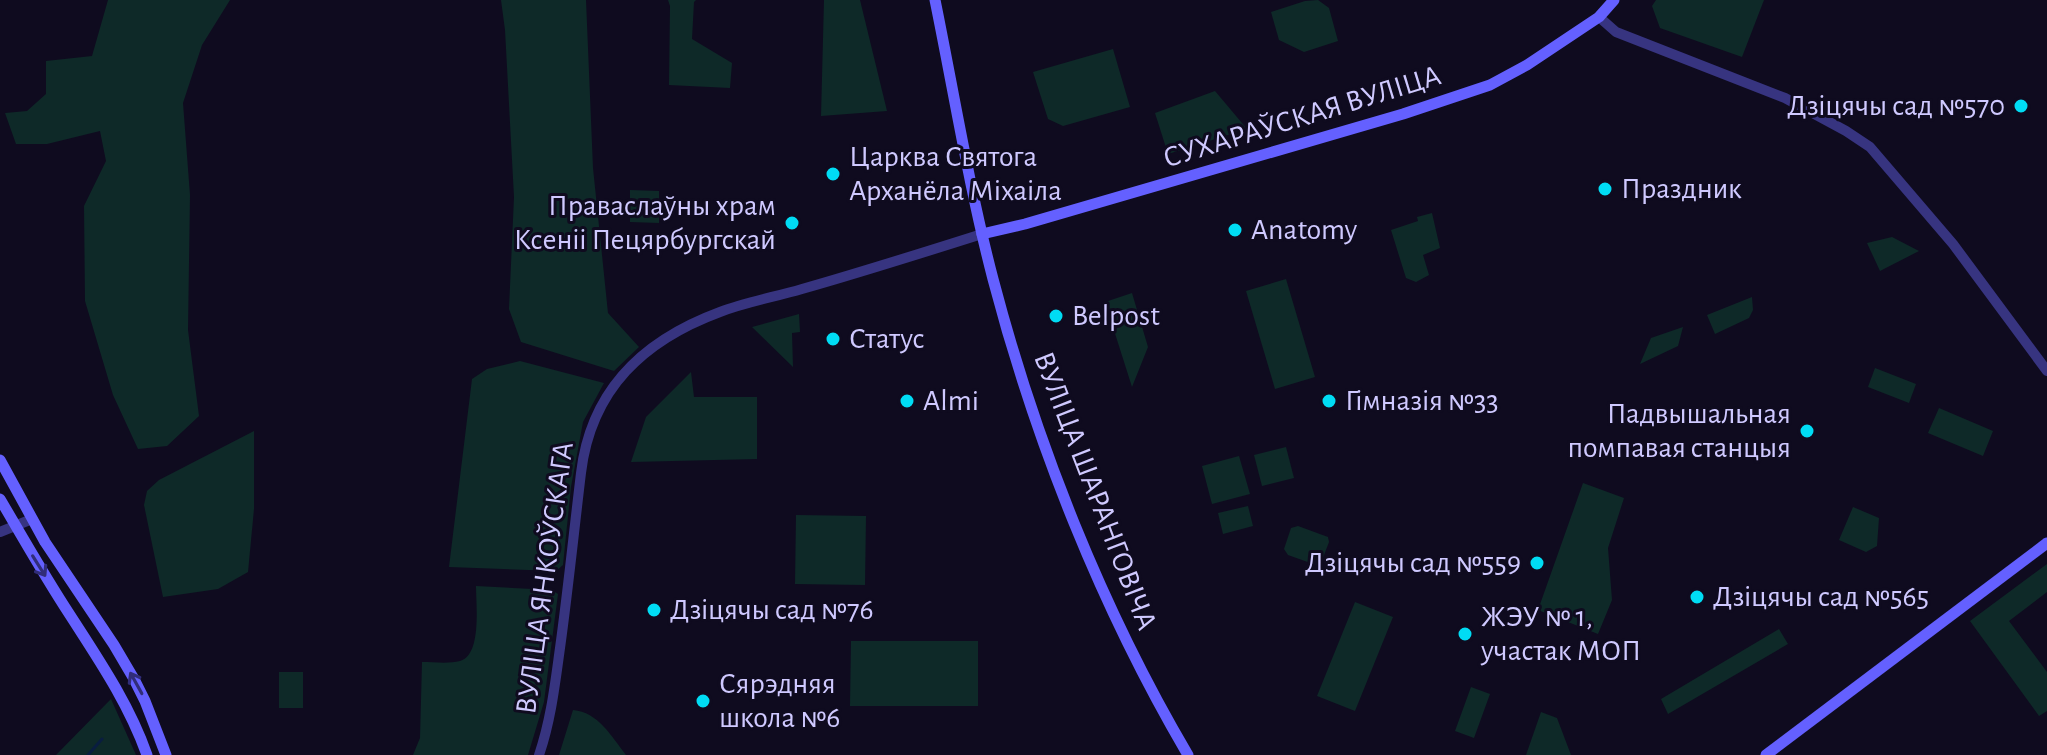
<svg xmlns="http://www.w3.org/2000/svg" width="2047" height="755" font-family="'Alegreya Sans',sans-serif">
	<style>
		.green { fill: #0e2928 }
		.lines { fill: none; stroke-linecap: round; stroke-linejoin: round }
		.stream { stroke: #091d40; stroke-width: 3 }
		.tertiary { stroke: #373480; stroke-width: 10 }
		.secondary { stroke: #6460ff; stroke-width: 11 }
		.oneway { stroke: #312d79 }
		.poi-dot { fill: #00dcf4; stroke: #0f0b1f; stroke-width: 3 }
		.labels { text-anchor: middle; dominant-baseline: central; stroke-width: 6; stroke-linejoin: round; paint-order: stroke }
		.poi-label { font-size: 30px; fill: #cfc9ff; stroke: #0f0b1f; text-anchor: start }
		.street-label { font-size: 30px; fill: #cfc9ff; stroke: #0f0b1f }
	</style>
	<rect width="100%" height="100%" fill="#0f0b1f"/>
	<!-- green -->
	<g class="green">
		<path d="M 108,0 L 230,0 L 202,45 L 183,103 L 190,195 L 188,330 L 199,416 L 167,446 L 138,449 L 113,395 L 85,301 L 84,206 L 106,161 L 100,131 L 47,144 L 16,144 L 5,113 L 27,111 L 46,94 L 46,61 L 92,56 Z"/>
		<path d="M 501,0 L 586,0 L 593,168 L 608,313 L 639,347 L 614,371 L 521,342 L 509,309 L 514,197 L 505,30 Z"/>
		<path d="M 668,0 L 696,0 L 694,2 L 692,39 L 732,63 L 730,88 L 669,85 L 670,6 Z"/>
		<path d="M 824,0 L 860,0 L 887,111 L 821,116 Z"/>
		<path d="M 1318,0 L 1329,8 L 1338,41 L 1304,52 L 1279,40 L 1271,12 L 1305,1 Z"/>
		<path d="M 1656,0 L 1764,0 L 1742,57 L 1660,28 L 1652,6 Z"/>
		<path d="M 1113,49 L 1130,107 L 1063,126 L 1048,119 L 1033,72 Z"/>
		<path d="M 1215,91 L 1247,129 L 1168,154 L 1155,113 Z"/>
		<path d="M 630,190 L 659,191 L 659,223 L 630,222 Z"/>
		<path d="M 1432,213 L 1440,248 L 1423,255 L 1429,275 L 1416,282 L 1406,278 L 1391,230 L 1418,221 L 1417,217 Z"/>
		<path d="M 1892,237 L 1919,251 L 1880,271 L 1867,243 Z"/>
		<path d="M 1286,279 L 1315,377 L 1275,389 L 1246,291 Z"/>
		<path d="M 1132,293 L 1148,347 L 1132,387 L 1105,302 Z"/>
		<path d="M 1752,297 L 1753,310 L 1749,318 L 1715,334 L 1707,315 Z"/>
		<path d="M 799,314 L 800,332 L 792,333 L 793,367 L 752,327 Z"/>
		<path d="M 1683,327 L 1678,346 L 1640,364 L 1651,338 Z"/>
		<path d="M 520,361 L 604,383 L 583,422 L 571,487 L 563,565 L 556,571 L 449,567 L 472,379 L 487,369 Z"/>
		<path d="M 1875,368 L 1916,384 L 1909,403 L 1868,387 Z"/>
		<path d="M 691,372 L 694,397 L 757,397 L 757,459 L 631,462 L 646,417 Z"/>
		<path d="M 1939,408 L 1993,431 L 1983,456 L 1928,433 Z"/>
		<path d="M 254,431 L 254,509 L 248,572 L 218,589 L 163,597 L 144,505 L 147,491 L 159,480 Z"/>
		<path d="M 1286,447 L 1294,478 L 1262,486 L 1254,455 Z"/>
		<path d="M 1239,456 L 1250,494 L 1212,504 L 1202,466 Z"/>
		<path d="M 1583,483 L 1624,498 L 1608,548 L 1612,600 L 1598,634 L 1538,610 Z"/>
		<path d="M 1248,506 L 1253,526 L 1223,534 L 1218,513 Z"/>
		<path d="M 1853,507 L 1879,518 L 1877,546 L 1866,552 L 1839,540 Z"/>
		<path d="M 796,515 L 866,516 L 865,585 L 795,584 Z"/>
		<path d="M 1298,526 L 1328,537 L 1329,542 L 1321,563 L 1316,565 L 1288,555 L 1284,549 L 1291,528 Z"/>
		<path d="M 2047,564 L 2047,592 L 2009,621 L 2047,672 L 2047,711 L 2039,716 L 1970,621 Z"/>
		<path d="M 476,586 L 552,590 L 558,594 L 544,702 L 528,755 L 413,755 L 420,738 L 422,662 C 433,662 449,664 460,661 C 482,655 476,604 476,586 Z"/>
		<path d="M 1355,602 L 1393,617 L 1355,711 L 1317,696 Z"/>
		<path d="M 1779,629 L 1788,644 L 1668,714 L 1661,699 Z"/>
		<path d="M 851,641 L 978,641 L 978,706 L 850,706 Z"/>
		<rect x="279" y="672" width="24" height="36"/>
		<path d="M 1471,687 L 1490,694 L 1474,738 L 1455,731 Z"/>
		<path d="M 111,699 L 136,755 L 56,755 Z"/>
		<path d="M 573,710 C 598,712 612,737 626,755 L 559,755 Z"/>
		<path d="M 1541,712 L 1557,718 L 1571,755 L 1526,755 Z"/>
	</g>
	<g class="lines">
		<!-- stream -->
		<path class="stream" d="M 88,755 L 102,739"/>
		<!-- tertiary -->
		<g class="tertiary">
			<path d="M 1599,17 L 1616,32 L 1785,98 L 1846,131 L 1870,147 L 1953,244 L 2047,371"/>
			<path d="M 0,532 L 32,519"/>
			<path d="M 539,755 C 551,720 555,684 560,648 C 568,590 574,531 581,473 C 591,389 644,340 720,312 C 746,302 775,297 802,289 C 862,272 922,253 982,234"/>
		</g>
		<!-- secondary -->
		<g class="secondary">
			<path d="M 935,0 C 954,93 969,187 993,279 C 1036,443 1102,609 1188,755"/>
			<path d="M 982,234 L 1025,224 L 1403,114 L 1490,85 L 1527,65 L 1599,17 L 1614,0"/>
			<path d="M 0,460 L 45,542 L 114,645 L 134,679 L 145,701 L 166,755"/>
			<path d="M 0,499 C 23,538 45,577 70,615 C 99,660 129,704 147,755"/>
			<path d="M 1766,755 L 2047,543"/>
		</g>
	</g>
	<!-- one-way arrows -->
	<defs><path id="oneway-shaft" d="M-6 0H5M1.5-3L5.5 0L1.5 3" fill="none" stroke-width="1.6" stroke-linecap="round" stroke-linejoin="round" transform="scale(2)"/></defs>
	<g class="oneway">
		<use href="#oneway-shaft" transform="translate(39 566) rotate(58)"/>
		<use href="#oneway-shaft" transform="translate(136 683) rotate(-119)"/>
	</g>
	<!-- markers -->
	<g class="poi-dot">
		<circle cx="2021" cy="106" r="8"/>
		<circle cx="833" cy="174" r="8"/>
		<circle cx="1605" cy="189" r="8"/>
		<circle cx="792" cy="223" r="8"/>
		<circle cx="1235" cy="230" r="8"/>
		<circle cx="1056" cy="316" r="8"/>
		<circle cx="833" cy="339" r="8"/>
		<circle cx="907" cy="401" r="8"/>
		<circle cx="1329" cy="401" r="8"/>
		<circle cx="1807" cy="431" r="8"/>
		<circle cx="1537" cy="563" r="8"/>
		<circle cx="1697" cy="597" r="8"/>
		<circle cx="654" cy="610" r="8"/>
		<circle cx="1465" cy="634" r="8"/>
		<circle cx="703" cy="701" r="8"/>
	</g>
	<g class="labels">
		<!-- poi labels -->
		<g class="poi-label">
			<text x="2005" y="106" text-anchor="end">Дзіцячы сад №570</text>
			<text x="849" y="157">Царква Святога<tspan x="849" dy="34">Арханёла Міхаіла</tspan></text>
			<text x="1621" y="189">Праздник</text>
			<text x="776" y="206" text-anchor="end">Праваслаўны храм<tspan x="776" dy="34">Ксеніі Пецярбургскай</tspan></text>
			<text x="1251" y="230">Anatomy</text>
			<text x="1072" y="316">Belpost</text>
			<text x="849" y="339">Статус</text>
			<text x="923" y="401">Almi</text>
			<text x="1345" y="401">Гімназія №33</text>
			<text x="1791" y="414" text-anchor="end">Падвышальная<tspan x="1791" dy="34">помпавая станцыя</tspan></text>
			<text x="1521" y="563" text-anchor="end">Дзіцячы сад №559</text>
			<text x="1713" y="597">Дзіцячы сад №565</text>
			<text x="670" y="610">Дзіцячы сад №76</text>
			<text x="1481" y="617">ЖЭУ № 1,<tspan x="1481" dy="34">участак МОП</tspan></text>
			<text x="719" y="684">Сярэдняя<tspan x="719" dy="34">школа №6</tspan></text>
		</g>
		<!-- street labels -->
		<g class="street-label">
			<text transform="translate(1302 117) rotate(-17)">СУХАРАЎСКАЯ ВУЛІЦА</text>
			<text transform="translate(1095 491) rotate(69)">ВУЛІЦА ШАРАНГОВІЧА</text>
			<text transform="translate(545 578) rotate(-82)">ВУЛІЦА ЯНКОЎСКАГА</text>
		</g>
	</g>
</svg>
